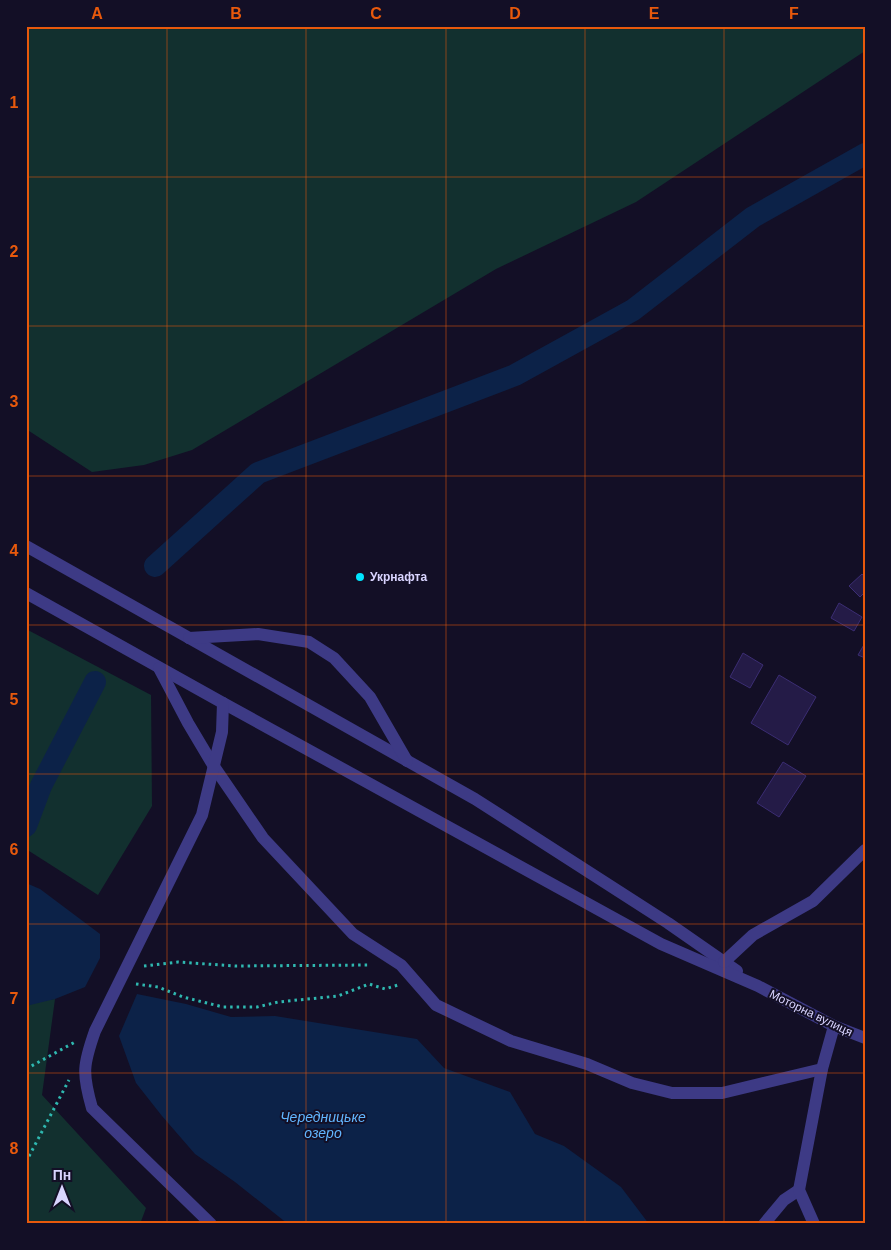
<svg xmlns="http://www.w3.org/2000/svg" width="891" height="1250" font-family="Helvetica,sans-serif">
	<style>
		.green { fill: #12302f }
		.water { fill: #0c2248 }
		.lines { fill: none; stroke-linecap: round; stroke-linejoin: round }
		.canal { stroke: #0c2248; stroke-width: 22 }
		.building { fill: #241b47; stroke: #3b2d73 }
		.path { stroke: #2fb8b0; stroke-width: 3; stroke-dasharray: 2.5 4; stroke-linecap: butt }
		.minor { stroke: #3d3a85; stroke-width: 12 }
		.grid { fill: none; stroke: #e8590c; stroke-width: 1; stroke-opacity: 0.55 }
		.poi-dot { fill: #00e5ff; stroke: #130f26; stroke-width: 2 }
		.labels { text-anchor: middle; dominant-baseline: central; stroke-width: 4; stroke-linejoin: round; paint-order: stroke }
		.poi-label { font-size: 12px; font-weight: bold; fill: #d9d4ff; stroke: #130f26; text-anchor: start }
		.street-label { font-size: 12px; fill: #d9d4ff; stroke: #130f26 }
		.water-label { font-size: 14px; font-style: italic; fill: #62b6ff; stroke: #130f26 }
		.neatline { fill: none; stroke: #e8590c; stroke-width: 2 }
		.grid-label { font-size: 16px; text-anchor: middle; font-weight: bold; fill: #e8590c }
	</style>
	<rect width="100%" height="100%" fill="#130f26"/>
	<!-- green -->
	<g class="green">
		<path d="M 26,26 L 865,26 L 865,51 L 636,202 L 496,269 L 192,450 L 144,465 L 92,472 L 26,429 Z"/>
		<path d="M 26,629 L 151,695 L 152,806 L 98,895 L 26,849 Z"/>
		<path d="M 55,999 L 42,1095 L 146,1208 L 140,1224 L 26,1224 L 26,1003 Z"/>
	</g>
	<!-- water -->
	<g class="water">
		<path d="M 26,883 L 40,889 L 100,934 L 100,958 L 85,987 L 55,999 L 26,1006 Z"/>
		<path d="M 137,994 L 186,1004 L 231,1017 L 275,1016 L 417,1039 L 444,1068 L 510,1092 L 535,1134 L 564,1146 L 621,1187 L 649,1224 L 288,1224 L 235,1182 L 195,1154 L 162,1116 L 136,1083 L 119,1036 Z"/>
	</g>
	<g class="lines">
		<!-- canal -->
		<g class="canal">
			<path d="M 155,566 L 258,473 L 515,375 L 633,310 L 753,217 L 865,154"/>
			<path d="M 26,826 L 41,786 L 95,682"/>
		</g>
	</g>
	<!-- building -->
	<g class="building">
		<path d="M 862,574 L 865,577 L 865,592 L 860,597 L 849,586 Z"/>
		<path d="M 839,603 L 862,617 L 854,631 L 831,618 Z"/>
		<path d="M 865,643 L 865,658 L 858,655 Z"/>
		<path d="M 743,653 L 763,665 L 750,688 L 730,677 Z"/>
		<path d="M 779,675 L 816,697 L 788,745 L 751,723 Z"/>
		<path d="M 783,762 L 806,776 L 779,817 L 757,803 Z"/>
	</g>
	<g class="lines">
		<!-- path -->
		<g class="path">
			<path d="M 144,966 L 178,962 L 235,966 L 370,965"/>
			<path d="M 136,984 L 158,987 L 183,997 L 223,1007 L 257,1007 L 278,1002 L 338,996 L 369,984 L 385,989 L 398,985"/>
			<path d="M 26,1069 L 75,1042"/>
			<path d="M 26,1162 L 69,1080"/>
		</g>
		<!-- minor -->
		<g class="minor">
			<path d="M 26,546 L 475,799 L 668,923 L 737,971"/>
			<path d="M 26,593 L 223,703 L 661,944 L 758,986 L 834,1026 L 865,1038"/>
			<path d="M 189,638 L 258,634 L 309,642 L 334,658 L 370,697 L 407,761"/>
			<path d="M 159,668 L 188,723 L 213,765 L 263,838 L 353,934 L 401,965 L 436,1005 L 511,1041 L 587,1064 L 632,1083 L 672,1093 L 722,1093 L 822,1069"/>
			<path d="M 724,962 L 753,935 L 813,901 L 865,850"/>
			<path d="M 211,1224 L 92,1108 C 82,1073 83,1065 95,1031 L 202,815 L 222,732 L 223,703"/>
			<path d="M 764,1224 L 784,1200 L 799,1190"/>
			<path d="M 814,1224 L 799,1190 L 822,1069 L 834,1026"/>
		</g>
	</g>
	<!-- grid -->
	<path class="grid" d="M 167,26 L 167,1224M 306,26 L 306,1224M 446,26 L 446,1224M 585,26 L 585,1224M 724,26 L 724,1224M 26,177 L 865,177M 26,326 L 865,326M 26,476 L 865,476M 26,625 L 865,625M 26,774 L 865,774M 26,924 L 865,924M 26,1073 L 865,1073"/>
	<!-- markers -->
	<circle class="poi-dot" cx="360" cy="577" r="5"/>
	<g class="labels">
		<!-- poi labels -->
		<g class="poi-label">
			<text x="370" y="577">Укрнафта</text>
		</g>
		<!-- street labels -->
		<g class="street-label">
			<text transform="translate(811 1013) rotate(26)">Моторна вулиця</text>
		</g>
		<!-- water labels -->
		<g class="water-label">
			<text x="323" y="1117">Чередницьке<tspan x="323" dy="16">озеро</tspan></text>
		</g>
	</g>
	<!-- border -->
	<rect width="891" height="1250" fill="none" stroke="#130f26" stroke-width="55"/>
	<!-- north arrow -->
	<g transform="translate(62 1188)" stroke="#130f26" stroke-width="4" paint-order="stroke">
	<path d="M0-4L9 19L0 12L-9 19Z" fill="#d9d4ff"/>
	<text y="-8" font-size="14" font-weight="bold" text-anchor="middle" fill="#d9d4ff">Пн</text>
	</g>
	<rect x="28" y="28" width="836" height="1194" class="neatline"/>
	<g class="grid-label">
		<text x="97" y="19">A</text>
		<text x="236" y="19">B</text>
		<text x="376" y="19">C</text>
		<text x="515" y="19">D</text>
		<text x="654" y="19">E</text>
		<text x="794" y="19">F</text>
		<text x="14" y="108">1</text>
		<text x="14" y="257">2</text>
		<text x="14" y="407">3</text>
		<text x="14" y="556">4</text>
		<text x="14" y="705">5</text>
		<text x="14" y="855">6</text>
		<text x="14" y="1004">7</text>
		<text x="14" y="1154">8</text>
	</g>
</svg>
